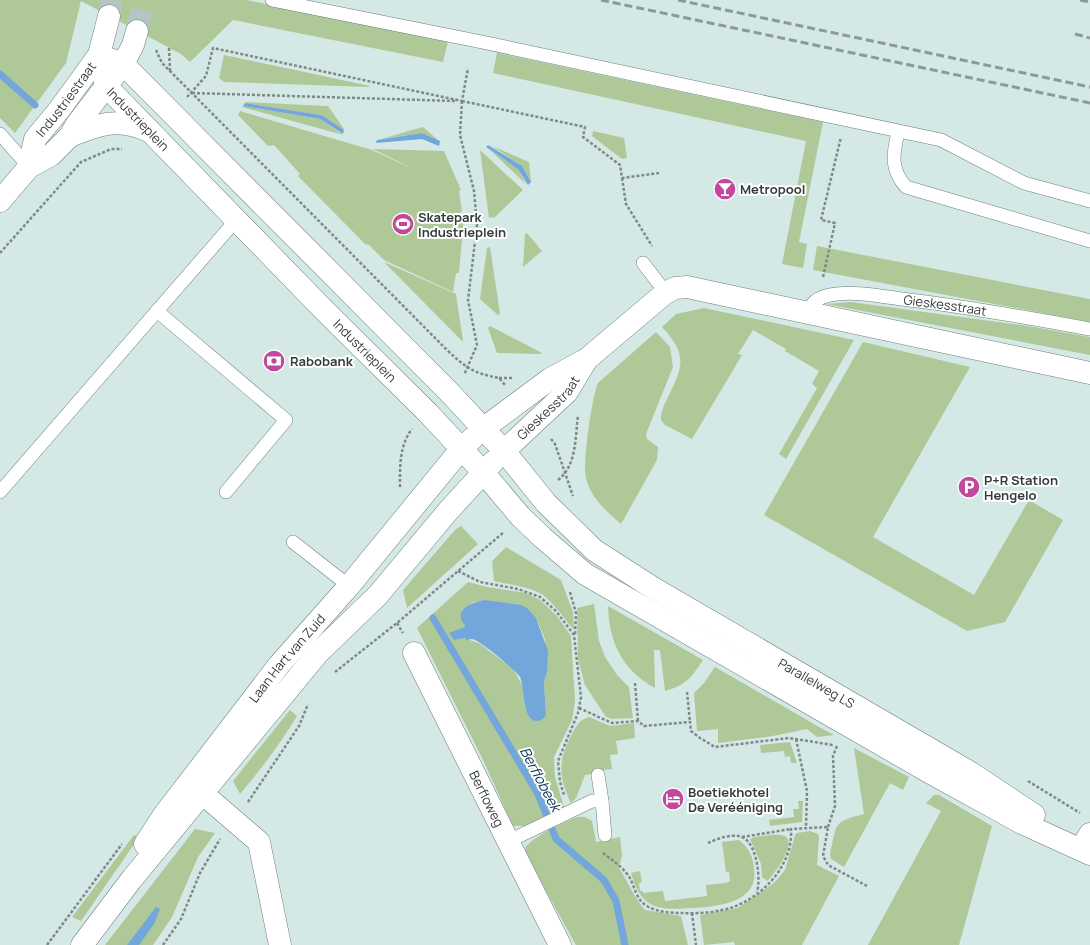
<svg xmlns="http://www.w3.org/2000/svg" width="1090" height="945" font-family="Manrope,sans-serif">
	<style>
		.green { fill: #afc898; fill-rule: evenodd }
		.water { fill: #73a6db }
		.lines { fill: none; stroke-linecap: round; stroke-linejoin: round }
		.stream { stroke: #73a6db; stroke-width: 7 }
		.secondary-tunnel { stroke: #b4c6c4; stroke-width: 22; stroke-dasharray: 22 11; stroke-linecap: butt }
		.service-casing { stroke: #6d7f7d; stroke-width: 14 }
		.minor-casing { stroke: #6d7f7d; stroke-width: 23 }
		.secondary-casing { stroke: #6d7f7d; stroke-width: 23 }
		.path { stroke: #7d8a89; stroke-width: 2.5; stroke-dasharray: 3 2; stroke-linecap: butt }
		.service { stroke: #fff; stroke-width: 13 }
		.minor { stroke: #fff; stroke-width: 22 }
		.secondary { stroke: #fff; stroke-width: 22 }
		.rail { stroke: #8b9a98; stroke-width: 3; stroke-dasharray: 8 4; stroke-linecap: butt }
		.labels { text-anchor: middle; dominant-baseline: central; stroke-width: 4; stroke-linejoin: round; paint-order: stroke }
		.street-label { font-size: 13px; fill: #343c3b; stroke: #fff }
		.poi-label { font-size: 13px; font-weight: bold; fill: #343c3b; stroke: #fff; text-anchor: start }
		.water-label { font-size: 14px; font-style: italic; fill: #0a3053; stroke: #fff }
	</style>
	<rect width="100%" height="100%" fill="#d4e8e6"/>
	<!-- green -->
	<g class="green">
		<path d="M 0,0 L 247,0 L 448,42 L 443,62 L 233,20 L 190,62 L 181,54 L 81,1 L 66,63 L 15,133 L 0,118 Z"/>
		<path d="M 497,53 L 823,122 L 799,242 L 807,244 L 803,268 L 782,264 L 806,141 L 493,73 Z"/>
		<path d="M 224,55 L 370,86 L 368,87 L 224,82 L 219,78 Z"/>
		<path d="M 246,102 L 328,106 L 344,129 L 341,130 L 321,115 L 245,103 Z"/>
		<path d="M 243,106 L 320,119 L 343,135 L 242,107 Z"/>
		<path d="M 240,111 L 372,150 L 417,171 L 373,149 L 444,151 L 461,190 L 459,191 L 462,211 L 458,215 L 464,216 L 459,273 L 456,273 L 453,292 L 384,260 L 368,244 L 366,245 L 298,176 L 300,174 L 274,145 L 268,146 L 238,115 Z"/>
		<path d="M 423,127 L 438,140 L 422,133 L 381,139 Z"/>
		<path d="M 593,131 L 624,138 L 627,158 L 622,159 L 592,136 Z"/>
		<path d="M 492,146 L 529,162 L 531,182 L 522,166 Z"/>
		<path d="M 480,150 L 523,190 L 495,217 L 489,218 Z"/>
		<path d="M 490,150 L 518,169 L 526,184 Z"/>
		<path d="M 527,233 L 542,251 L 523,267 L 525,234 Z"/>
		<path d="M 817,246 L 1090,299 L 1090,322 L 813,270 Z"/>
		<path d="M 490,247 L 500,314 L 498,315 L 480,299 L 487,248 Z"/>
		<path d="M 384,262 L 456,294 L 463,341 L 462,341 Z"/>
		<path d="M 851,302 L 1028,326 L 1090,337 L 1090,355 L 826,304 Z"/>
		<path d="M 704,308 L 854,340 L 786,459 L 779,454 L 817,388 L 812,384 L 819,371 L 785,351 L 786,349 L 753,330 L 738,354 L 742,355 L 692,439 L 665,425 L 661,420 C 660,412 665,404 668,397 C 684,365 687,354 662,327 L 676,314 Z"/>
		<path d="M 490,326 L 542,353 L 541,354 L 497,353 L 488,328 Z"/>
		<path d="M 656,332 L 670,347 L 673,367 L 646,434 L 647,439 L 658,447 L 657,460 L 621,524 C 607,512 590,497 586,478 C 582,465 592,396 598,383 Z"/>
		<path d="M 863,342 L 970,367 L 873,537 L 974,595 L 1029,500 L 1063,520 L 1005,622 L 967,631 L 764,515 Z"/>
		<path d="M 461,526 L 478,544 L 407,608 L 403,590 L 455,530 Z"/>
		<path d="M 506,547 L 561,580 L 573,612 L 574,630 C 564,619 555,604 543,595 C 529,586 510,585 494,581 L 492,561 Z"/>
		<path d="M 468,582 L 487,587 L 526,593 L 540,600 L 557,616 L 571,636 L 575,701 L 572,720 L 554,757 L 555,777 L 564,807 L 528,826 L 513,826 L 484,762 L 417,628 ZM 485,600 L 496,602 L 536,618 L 545,639 L 547,672 L 544,682 L 546,715 L 525,708 L 523,686 L 513,669 L 479,643 L 450,634 L 465,627 L 463,610 L 473,602 Z"/>
		<path d="M 594,604 L 599,641 L 605,657 L 617,675 L 629,687 L 633,718 L 612,719 L 606,717 L 585,685 L 578,659 L 577,608 Z"/>
		<path d="M 608,606 L 703,660 C 691,678 686,685 665,691 L 660,650 L 654,650 L 655,688 C 622,670 609,642 608,606 Z"/>
		<path d="M 715,667 L 819,727 L 834,735 L 817,737 L 807,729 L 773,736 L 718,743 L 718,729 L 697,731 L 694,693 L 704,683 Z"/>
		<path d="M 290,710 L 297,716 C 280,744 261,769 240,794 L 233,781 Z"/>
		<path d="M 589,717 L 610,726 L 634,723 L 635,738 L 616,741 L 618,754 L 610,755 L 612,769 L 604,770 L 603,773 L 585,775 L 576,798 L 571,803 C 558,776 558,760 572,734 C 577,725 579,720 589,717 Z"/>
		<path d="M 790,742 L 797,763 L 791,763 L 790,756 L 785,757 L 784,751 L 761,753 L 760,745 Z"/>
		<path d="M 854,748 L 909,777 L 903,790 L 890,783 L 844,867 L 831,859 L 830,854 C 837,824 832,822 864,814 Z"/>
		<path d="M 934,795 L 939,795 L 992,826 L 959,945 L 868,945 L 941,811 L 926,803 Z"/>
		<path d="M 798,801 L 803,801 L 802,822 L 770,826 L 769,820 L 794,817 L 793,809 L 799,809 Z"/>
		<path d="M 577,817 L 585,817 L 592,821 L 596,842 L 620,837 L 622,856 L 619,868 C 628,882 634,897 645,910 L 681,916 L 688,945 L 576,945 L 525,853 L 526,846 C 541,832 559,825 577,817 Z"/>
		<path d="M 195,829 L 215,833 L 198,857 L 172,917 L 153,945 L 105,945 Z"/>
		<path d="M 810,831 L 818,834 L 819,837 L 817,865 L 839,876 L 802,945 L 735,945 L 734,942 L 704,945 L 700,915 L 738,908 L 774,883 L 785,870 L 795,835 L 797,833 Z"/>
		<path d="M 134,835 L 139,837 L 81,921 L 72,917 Z"/>
		<path d="M 770,835 C 774,835 783,834 786,837 C 796,845 774,875 767,881 L 762,877 L 761,864 L 750,839 L 754,837 Z"/>
		<path d="M 739,840 C 749,848 753,856 754,869 C 759,903 716,907 691,908 C 677,909 656,911 645,900 C 637,892 634,883 631,873 L 640,871 L 642,882 L 639,883 L 640,891 L 643,891 L 643,893 L 663,891 L 665,901 L 707,896 L 706,885 L 726,883 L 730,881 L 729,872 L 726,872 L 722,842 Z"/>
	</g>
	<!-- water -->
	<g class="water">
		<path d="M 245,103 L 321,115 L 344,130 L 343,134 L 320,119 L 243,106 Z"/>
		<path d="M 422,133 L 440,141 L 439,146 L 422,139 L 376,143 L 377,140 Z"/>
		<path d="M 488,145 L 522,166 L 531,182 L 528,185 L 518,169 L 486,147 Z"/>
		<path d="M 485,600 L 521,605 L 527,608 L 536,618 L 548,651 L 547,672 L 544,682 L 546,715 C 543,719 541,721 536,721 C 522,720 525,687 520,677 C 515,670 480,640 472,639 C 470,639 468,640 466,640 L 465,638 L 454,640 L 449,633 L 465,627 C 465,623 462,623 461,619 C 458,607 476,601 485,600 Z"/>
		<path d="M 156,907 L 160,909 L 154,924 L 139,945 L 127,945 Z"/>
	</g>
	<g class="lines">
		<!-- stream -->
		<g class="stream">
			<path d="M 0,74 L 35,105"/>
			<path d="M 433,618 L 538,794 L 556,839 L 604,880 L 616,901 L 625,945"/>
		</g>
		<!-- secondary-tunnel -->
		<g class="secondary-tunnel">
			<path d="M 109,16 L 112,0"/>
			<path d="M 137,31 L 144,0"/>
		</g>
		<!-- service casing -->
		<g class="service-casing">
			<g id="service">
				<path d="M 272,0 L 482,42 L 941,140 L 1024,183 L 1090,201"/>
				<path d="M 898,132 C 893,154 890,169 906,187 L 1090,241"/>
				<path d="M 0,134 L 29,167"/>
				<path d="M 643,263 L 666,293"/>
				<path d="M 157,311 L 237,219"/>
				<path id="s1" d="M 808,313 C 811,302 819,297 830,295 C 855,290 884,297 909,300 C 970,307 1030,318 1090,329"/>
				<path d="M 0,492 L 157,311 L 286,420 L 226,492"/>
				<path d="M 293,542 L 349,586"/>
				<path d="M 598,775 L 602,801"/>
				<path d="M 507,842 L 592,801 L 602,801 L 605,835"/>
			</g>
		</g>
		<!-- minor casing -->
		<g class="minor-casing">
			<g id="minor">
				<path d="M 484,428 L 550,379 L 587,359 L 664,294 L 675,288 L 687,287 L 1090,373"/>
				<path id="s2" d="M 504,451 L 567,392 L 587,359"/>
				<path id="s3" d="M 414,653 L 560,945"/>
				<path d="M 202,793 L 259,842 L 280,945"/>
				<path d="M 1081,849 L 1090,834"/>
			</g>
		</g>
		<!-- secondary casing -->
		<g class="secondary-casing">
			<g id="secondary">
				<path id="s4" d="M 99,55 L 106,86 L 322,308 L 428,413 L 483,472 L 520,516 L 543,538 L 585,574 L 929,772 L 1022,823 L 1090,854"/>
				<path id="s5" d="M 99,55 L 123,64 L 449,392 L 504,451 L 546,503 L 594,550 L 653,588 L 971,773 L 1034,815"/>
				<path d="M 70,136 C 99,124 118,117 149,131"/>
				<path id="s6" d="M 29,167 L 35,139 L 59,110 L 99,55 L 109,16"/>
				<path d="M 0,201 L 29,167 L 51,155 L 70,136 L 77,124 L 123,64 L 133,45 L 137,31"/>
				<path id="s7" d="M 145,844 L 164,815 L 279,665 L 349,586 L 462,448 L 473,438"/>
				<path d="M 82,945 L 131,880 L 318,653 L 378,595 L 449,510 L 493,462"/>
			</g>
		</g>
		<!-- path -->
		<g class="path">
			<path d="M 169,48 L 170,71"/>
			<path d="M 156,50 L 162,63 L 447,350 C 466,368 473,373 499,378 L 505,385"/>
			<path d="M 192,93 L 455,101"/>
			<path d="M 187,97 L 206,76 L 213,48 L 462,101 L 468,68"/>
			<path d="M 462,101 L 460,135 L 474,191 L 477,225 L 468,300 L 477,345 L 464,375"/>
			<path d="M 462,101 L 585,127 L 583,137 L 620,165 L 622,178 L 659,173"/>
			<path d="M 622,178 L 626,204 L 652,246"/>
			<path d="M 0,253 L 81,162 L 111,149 L 122,149"/>
			<path d="M 823,277 L 835,223 L 821,220 L 841,137"/>
			<path d="M 499,378 L 512,378"/>
			<path d="M 551,439 L 555,444 L 573,496"/>
			<path d="M 558,480 C 577,465 575,438 578,415"/>
			<path d="M 400,487 C 400,467 399,446 412,429"/>
			<path d="M 458,571 L 480,582 L 518,589 L 540,597 L 556,611 L 574,635 L 581,697 L 578,713 L 558,761 L 560,782 L 564,795"/>
			<path d="M 570,592 L 576,613 L 575,636"/>
			<path d="M 397,623 L 403,633"/>
			<path d="M 335,672 L 397,623 L 504,532"/>
			<path d="M 635,683 L 638,721"/>
			<path d="M 687,692 L 690,722"/>
			<path d="M 579,708 L 612,723 L 638,721 L 644,726 L 690,722 L 691,731 L 700,738 L 715,747 L 789,738 L 833,745"/>
			<path d="M 796,739 L 807,791 L 806,827"/>
			<path d="M 1028,781 L 1080,813"/>
			<path d="M 248,802 L 299,726 L 308,704"/>
			<path d="M 828,827 L 835,806 L 833,756 L 837,746"/>
			<path d="M 742,837 L 791,829"/>
			<path d="M 708,843 C 717,839 731,833 742,837 C 757,843 761,879 757,892"/>
			<path d="M 603,853 C 612,860 621,866 628,875 C 635,885 635,899 647,906 C 657,912 670,913 682,913 C 699,914 721,912 736,906 C 767,893 793,863 791,829 L 828,827 L 823,856 L 828,865 L 867,886"/>
			<path d="M 692,913 L 696,945"/>
			<path d="M 47,945 L 122,844"/>
			<path d="M 163,945 L 181,919 L 200,873 L 220,839"/>
		</g>
		<!-- service -->
		<use href="#service" class="service"/>
		<!-- minor -->
		<use href="#minor" class="minor"/>
		<!-- secondary -->
		<use href="#secondary" class="secondary"/>
		<!-- rail -->
		<g class="rail">
			<path d="M 601,0 L 1090,103"/>
			<path d="M 678,0 L 1090,87"/>
			<path d="M 1080,0 L 1090,2"/>
			<path d="M 1075,34 L 1090,38"/>
		</g>
	</g>
	<!-- icons -->
	<defs>
		<g id="bar-disc" transform="scale(1.15)"><circle r="9.5" fill="#c0489d" stroke="#fff"/><path d="M-6-5H6L.8 .8V4.5H3.5V6h-7V4.5H-.8V.8Z" fill="#fff"/></g>
		<g id="stadium-disc" transform="scale(1.15)"><circle r="9.5" fill="#c0489d" stroke="#fff"/><path d="M0-5a6.5 5 0 1 0 0 10a6.5 5 0 1 0 0-10ZM-3.5-1.8h7v3.6h-7Z" fill="#fff"/></g>
		<g id="bank-disc" transform="scale(1.15)"><circle r="9.5" fill="#c0489d" stroke="#fff"/><path d="M-6-4H6V4H-6ZM0-2.3a2.3 2.3 0 1 0 0 4.6a2.3 2.3 0 1 0 0-4.6Z" fill="#fff"/></g>
		<g id="parking-disc" transform="scale(1.15)"><circle r="9.5" fill="#c0489d" stroke="#fff"/><path d="M-3.5-5.5H1a3.5 3.5 0 0 1 0 7H-1V5.5H-3.5ZM-1-3.4V-.6H.8a1.4 1.4 0 0 0 0-2.8Z" fill="#fff"/></g>
		<g id="hotel-disc" transform="scale(1.15)"><circle r="9.5" fill="#c0489d" stroke="#fff"/><path d="M-6-4.5h1.5V1H6V5H4.5V3h-9V5H-6ZM-4 0a1.8 1.8 0 1 1 3.6 0ZM.5 0V-2.5h3Q6-2.5 6 0Z" fill="#fff"/></g>
	</defs>
	<g fill-rule="evenodd">
		<use href="#bar-disc" x="725" y="189"/>
		<use href="#stadium-disc" x="403" y="224"/>
		<use href="#bank-disc" x="274" y="361"/>
		<use href="#parking-disc" x="969" y="487"/>
		<use href="#hotel-disc" x="673" y="799"/>
	</g>
	<g class="labels">
		<!-- street labels -->
		<g class="street-label">
			<text stroke="none"><textPath href="#s6" startOffset="79">Industriestraat</textPath></text>
			<text stroke="none"><textPath href="#s4" startOffset="78">Industrieplein</textPath></text>
			<text stroke="none"><textPath href="#s1" startOffset="146">Gieskesstraat</textPath></text>
			<text stroke="none"><textPath href="#s4" startOffset="402">Industrieplein</textPath></text>
			<text stroke="none"><textPath href="#s2" startOffset="62">Gieskesstraat</textPath></text>
			<text stroke="none"><textPath href="#s7" startOffset="234">Laan Hart van Zuid</textPath></text>
			<text stroke="none"><textPath href="#s5" startOffset="962">Parallelweg LS</textPath></text>
			<text stroke="none"><textPath href="#s3" startOffset="163">Berfloweg</textPath></text>
		</g>
		<!-- poi labels -->
		<g class="poi-label">
			<text x="740" y="189">Metropool</text>
			<text x="418" y="217">Skatepark<tspan x="418" dy="15">Industrieplein</tspan></text>
			<text x="290" y="361">Rabobank</text>
			<text x="984" y="480">P+R Station<tspan x="984" dy="15">Hengelo</tspan></text>
			<text x="688" y="792">Boetiekhotel<tspan x="688" dy="15">De Verééniging</tspan></text>
		</g>
		<!-- water labels -->
		<g class="water-label">
			<text transform="translate(541 779) rotate(62)">Berflobeek</text>
		</g>
	</g>
</svg>
